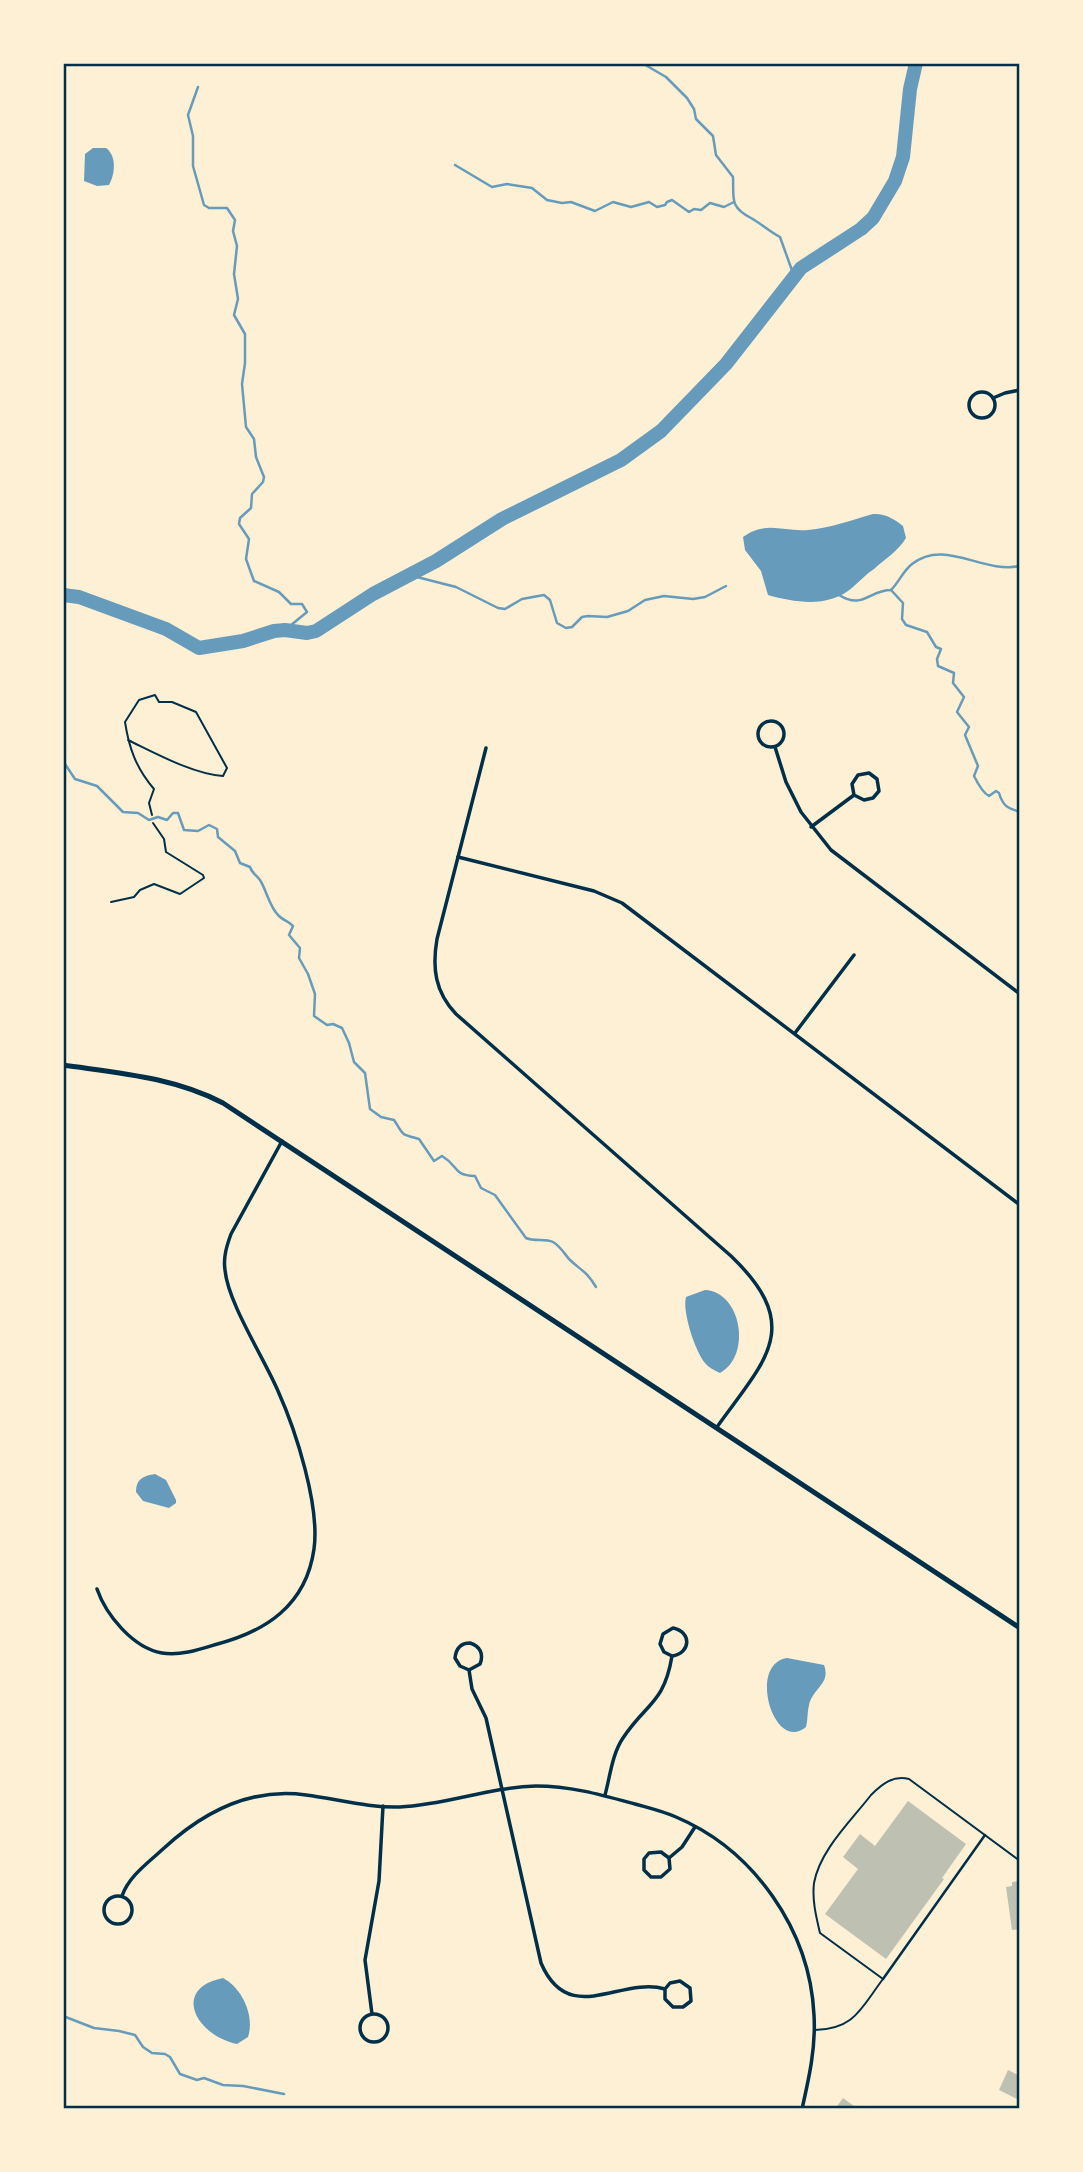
<svg xmlns="http://www.w3.org/2000/svg" width="1083" height="2172" font-family="'Public Sans',sans-serif">
	<style>
		.water { fill: #669bbc }
		.lines { fill: none; stroke-linecap: round; stroke-linejoin: round }
		.stream { stroke: #669bbc; stroke-width: 2.5 }
		.river { stroke: #669bbc; stroke-width: 14 }
		.building { fill: #bec0b2 }
		.path { stroke: #003049; stroke-width: 2 }
		.service { stroke: #003049; stroke-width: 2 }
		.pedestrian { stroke: #003049; stroke-width: 2.5 }
		.minor { stroke: #003049; stroke-width: 3.5 }
		.secondary { stroke: #003049; stroke-width: 5 }
		.neatline { fill: none; stroke: #003049; stroke-width: 2.5 }
	</style>
	<rect width="100%" height="100%" fill="#fdf0d5"/>
	<!-- water -->
	<g class="water">
		<path d="M 93,148 L 106,148 C 117,156 115,174 109,185 L 97,186 L 84,181 L 85,154 Z"/>
		<path d="M 873,514 C 884,513 895,519 903,526 L 906,538 C 898,551 885,559 874,569 C 866,574 860,581 853,587 C 830,608 796,603 768,595 L 761,571 L 745,550 L 743,537 C 766,520 783,532 808,530 C 830,528 852,520 873,514 Z"/>
		<path d="M 705,1290 C 742,1292 752,1356 720,1373 C 714,1370 709,1368 705,1363 C 695,1351 682,1311 686,1297 Z"/>
		<path d="M 155,1474 L 166,1480 L 176,1500 L 176,1503 L 169,1508 L 143,1501 L 136,1492 C 136,1479 143,1476 155,1474 Z"/>
		<path d="M 787,1658 L 824,1665 C 831,1684 813,1688 809,1705 C 807,1712 808,1720 806,1727 C 774,1754 747,1664 787,1658 Z"/>
		<path d="M 223,1978 C 242,1988 255,2016 248,2037 L 237,2044 C 197,2036 170,1989 223,1978 Z"/>
	</g>
	<g class="lines">
		<!-- stream -->
		<g class="stream">
			<path d="M 642,63 L 666,77 L 687,98 L 694,109 L 696,119 L 713,136 L 716,155 L 733,177 C 734,198 729,207 751,218 C 760,223 769,231 780,237 L 794,276"/>
			<path d="M 198,87 L 188,115 L 193,136 L 193,166 L 204,205 L 209,208 L 227,208 L 235,220 L 233,231 L 237,246 L 234,274 L 238,299 L 234,315 L 245,334 L 245,363 L 242,384 L 246,427 L 254,439 L 256,457 L 264,477 L 263,482 L 252,494 L 251,508 L 240,518 L 239,524 L 249,539 L 246,559 L 254,581 L 279,592 L 291,604 L 302,604 L 307,612 L 285,630"/>
			<path d="M 455,165 L 492,187 L 507,184 L 532,188 L 547,200 L 562,203 L 571,202 L 595,211 L 613,202 L 631,207 L 649,202 L 657,207 L 665,205 L 667,202 L 672,200 L 689,212 L 694,209 L 701,210 L 710,203 L 724,207 L 734,202"/>
			<path d="M 409,575 L 456,587 L 498,608 L 505,609 L 522,599 L 544,595 L 550,600 L 557,623 L 566,628 L 572,627 L 582,617 L 588,616 L 607,617 L 628,611 L 645,600 L 664,596 L 693,599 L 705,597 L 726,586"/>
			<path d="M 891,590 L 903,603 L 902,619 L 906,625 L 927,632 L 936,647 L 941,649 L 937,659 L 938,666 L 954,673 L 953,683 L 964,697 L 957,712 L 969,727 L 965,735 L 978,766 L 974,776 C 977,782 983,793 989,796 L 996,791 L 999,793 C 1003,806 1007,808 1020,812"/>
			<path d="M 839,595 C 863,610 869,590 891,590 C 899,582 903,571 912,564 C 945,538 982,574 1020,566"/>
			<path d="M 63,742 L 65,747 L 63,753"/>
			<path d="M 63,761 L 75,779 L 97,786 L 123,812 L 138,813 L 149,820 L 158,817 L 167,820 L 173,813 L 178,813 L 184,830 L 198,831 L 209,825 L 217,829 L 218,837 L 235,851 L 240,863 L 250,867 C 252,873 256,875 260,880 C 267,891 269,907 279,916 C 284,921 289,921 293,926 L 289,935 L 300,948 L 299,958 L 308,974 L 315,994 L 314,1016 L 327,1025 L 333,1024 L 342,1028 L 349,1043 L 354,1062 L 365,1073 L 370,1109 L 381,1117 L 394,1120 C 405,1136 398,1133 419,1139 L 434,1161 L 442,1156 C 459,1166 452,1175 475,1176 L 481,1188 L 495,1195 L 526,1238 C 535,1242 545,1238 553,1242 C 560,1246 564,1253 569,1259 C 581,1271 586,1270 596,1287"/>
			<path d="M 63,2016 L 94,2028 L 119,2031 L 135,2035 L 143,2047 L 152,2053 L 165,2054 L 170,2057 L 180,2074 L 197,2080 L 204,2078 L 223,2085 L 243,2086 L 284,2094"/>
		</g>
		<!-- river -->
		<path class="river" d="M 63,595 L 79,597 L 166,629 L 199,648 L 243,641 L 274,631 L 285,630 L 307,633 L 316,631 L 373,594 L 436,561 L 502,519 L 621,460 L 661,431 L 726,364 L 801,268 L 861,229 L 873,218 L 895,181 L 903,157 L 910,89 L 916,63"/>
	</g>
	<!-- building -->
	<g class="building">
		<path d="M 908,1801 L 966,1844 L 942,1878 L 944,1879 L 886,1959 L 825,1914 L 858,1869 L 843,1857 L 860,1834 L 875,1846 Z"/>
		<path d="M 1020,1881 L 1020,1929 L 1012,1930 L 1006,1887 L 1012,1886 L 1012,1882 Z"/>
		<path d="M 1008,2070 L 1020,2076 L 1020,2094 L 1017,2099 L 999,2090 Z"/>
		<path d="M 843,2098 L 858,2109 L 835,2109 Z"/>
	</g>
	<g class="lines">
		<!-- path -->
		<g class="path">
			<path d="M 128,740 C 155,753 193,774 223,776 L 227,768 L 196,712 L 172,702 L 159,702 L 155,695 L 139,700 L 125,722 C 129,748 136,768 154,789 L 149,803 L 152,815"/>
			<path d="M 111,902 L 134,897 L 140,890 L 154,884 L 180,894 L 204,878 L 203,875 L 166,852 L 164,839 L 153,823"/>
		</g>
		<!-- service -->
		<path class="service" d="M 815,2030 C 855,2029 861,2008 883,1979 L 820,1933 C 816,1916 812,1900 814,1883 C 820,1850 851,1821 871,1795 C 882,1784 893,1775 909,1779 L 1020,1861"/>
		<!-- pedestrian -->
		<path class="pedestrian" d="M 883,1979 L 985,1835"/>
		<!-- minor -->
		<g class="minor">
			<circle cx="982" cy="405" r="13"/>
			<path d="M 993,398 L 1005,393 L 1020,390"/>
			<circle cx="771" cy="734" r="13"/>
			<path d="M 775,747 L 786,782 L 801,812 L 831,850 L 1020,994"/>
			<path d="M 486,748 L 437,939 C 432,968 435,992 456,1014 L 731,1256 C 805,1327 765,1360 717,1427"/>
			<path d="M 811,827 L 854,795 L 864,800 L 873,798 L 879,791 L 877,779 L 869,773 L 858,775 L 852,784 L 854,795"/>
			<path d="M 458,857 L 594,891 L 622,903 L 1020,1205"/>
			<path d="M 795,1033 L 854,955"/>
			<path d="M 97,1589 C 106,1615 133,1648 162,1653 C 179,1656 198,1650 214,1645 C 265,1632 306,1606 314,1549 C 320,1506 296,1431 278,1391 C 264,1358 228,1303 225,1270 C 223,1257 227,1245 231,1234 L 282,1141"/>
			<path d="M 469,1670 L 480,1664 C 484,1654 480,1646 470,1643 C 460,1643 456,1649 455,1658 L 460,1666 L 469,1670 L 472,1689 L 486,1718 L 541,1963 C 569,2028 620,1976 665,1989 L 670,1983 L 680,1981 L 690,1988 L 691,2001 L 683,2007 L 673,2007 L 665,1999 L 665,1989"/>
			<path d="M 605,1795 C 610,1777 612,1754 623,1738 C 646,1703 664,1704 672,1656 C 691,1653 692,1632 673,1628 L 663,1634 L 660,1644 L 664,1652 L 672,1656"/>
			<path d="M 669,1858 L 670,1869 L 661,1877 L 651,1877 L 644,1870 L 644,1859 L 649,1853 L 661,1852 L 669,1858 L 682,1847 L 695,1827"/>
			<circle cx="118" cy="1910" r="14"/>
			<path d="M 122,1896 C 129,1876 148,1863 163,1849 C 203,1812 250,1787 306,1795 C 337,1799 369,1808 400,1807 C 446,1805 490,1787 536,1786 C 571,1786 602,1795 635,1804 C 649,1808 662,1811 676,1817 C 754,1850 810,1930 814,2015 C 816,2047 809,2078 802,2109"/>
			<path d="M 372,2014 L 365,1960 L 379,1881 L 383,1806"/>
			<circle cx="374" cy="2028" r="14"/>
		</g>
		<!-- secondary -->
		<path class="secondary" d="M 63,1065 C 118,1073 173,1077 223,1103 L 1020,1628"/>
	</g>
	<!-- border -->
	<rect width="1083" height="2172" fill="none" stroke="#fdf0d5" stroke-width="130"/>
	<rect x="65" y="65" width="953" height="2042" class="neatline"/>
</svg>
